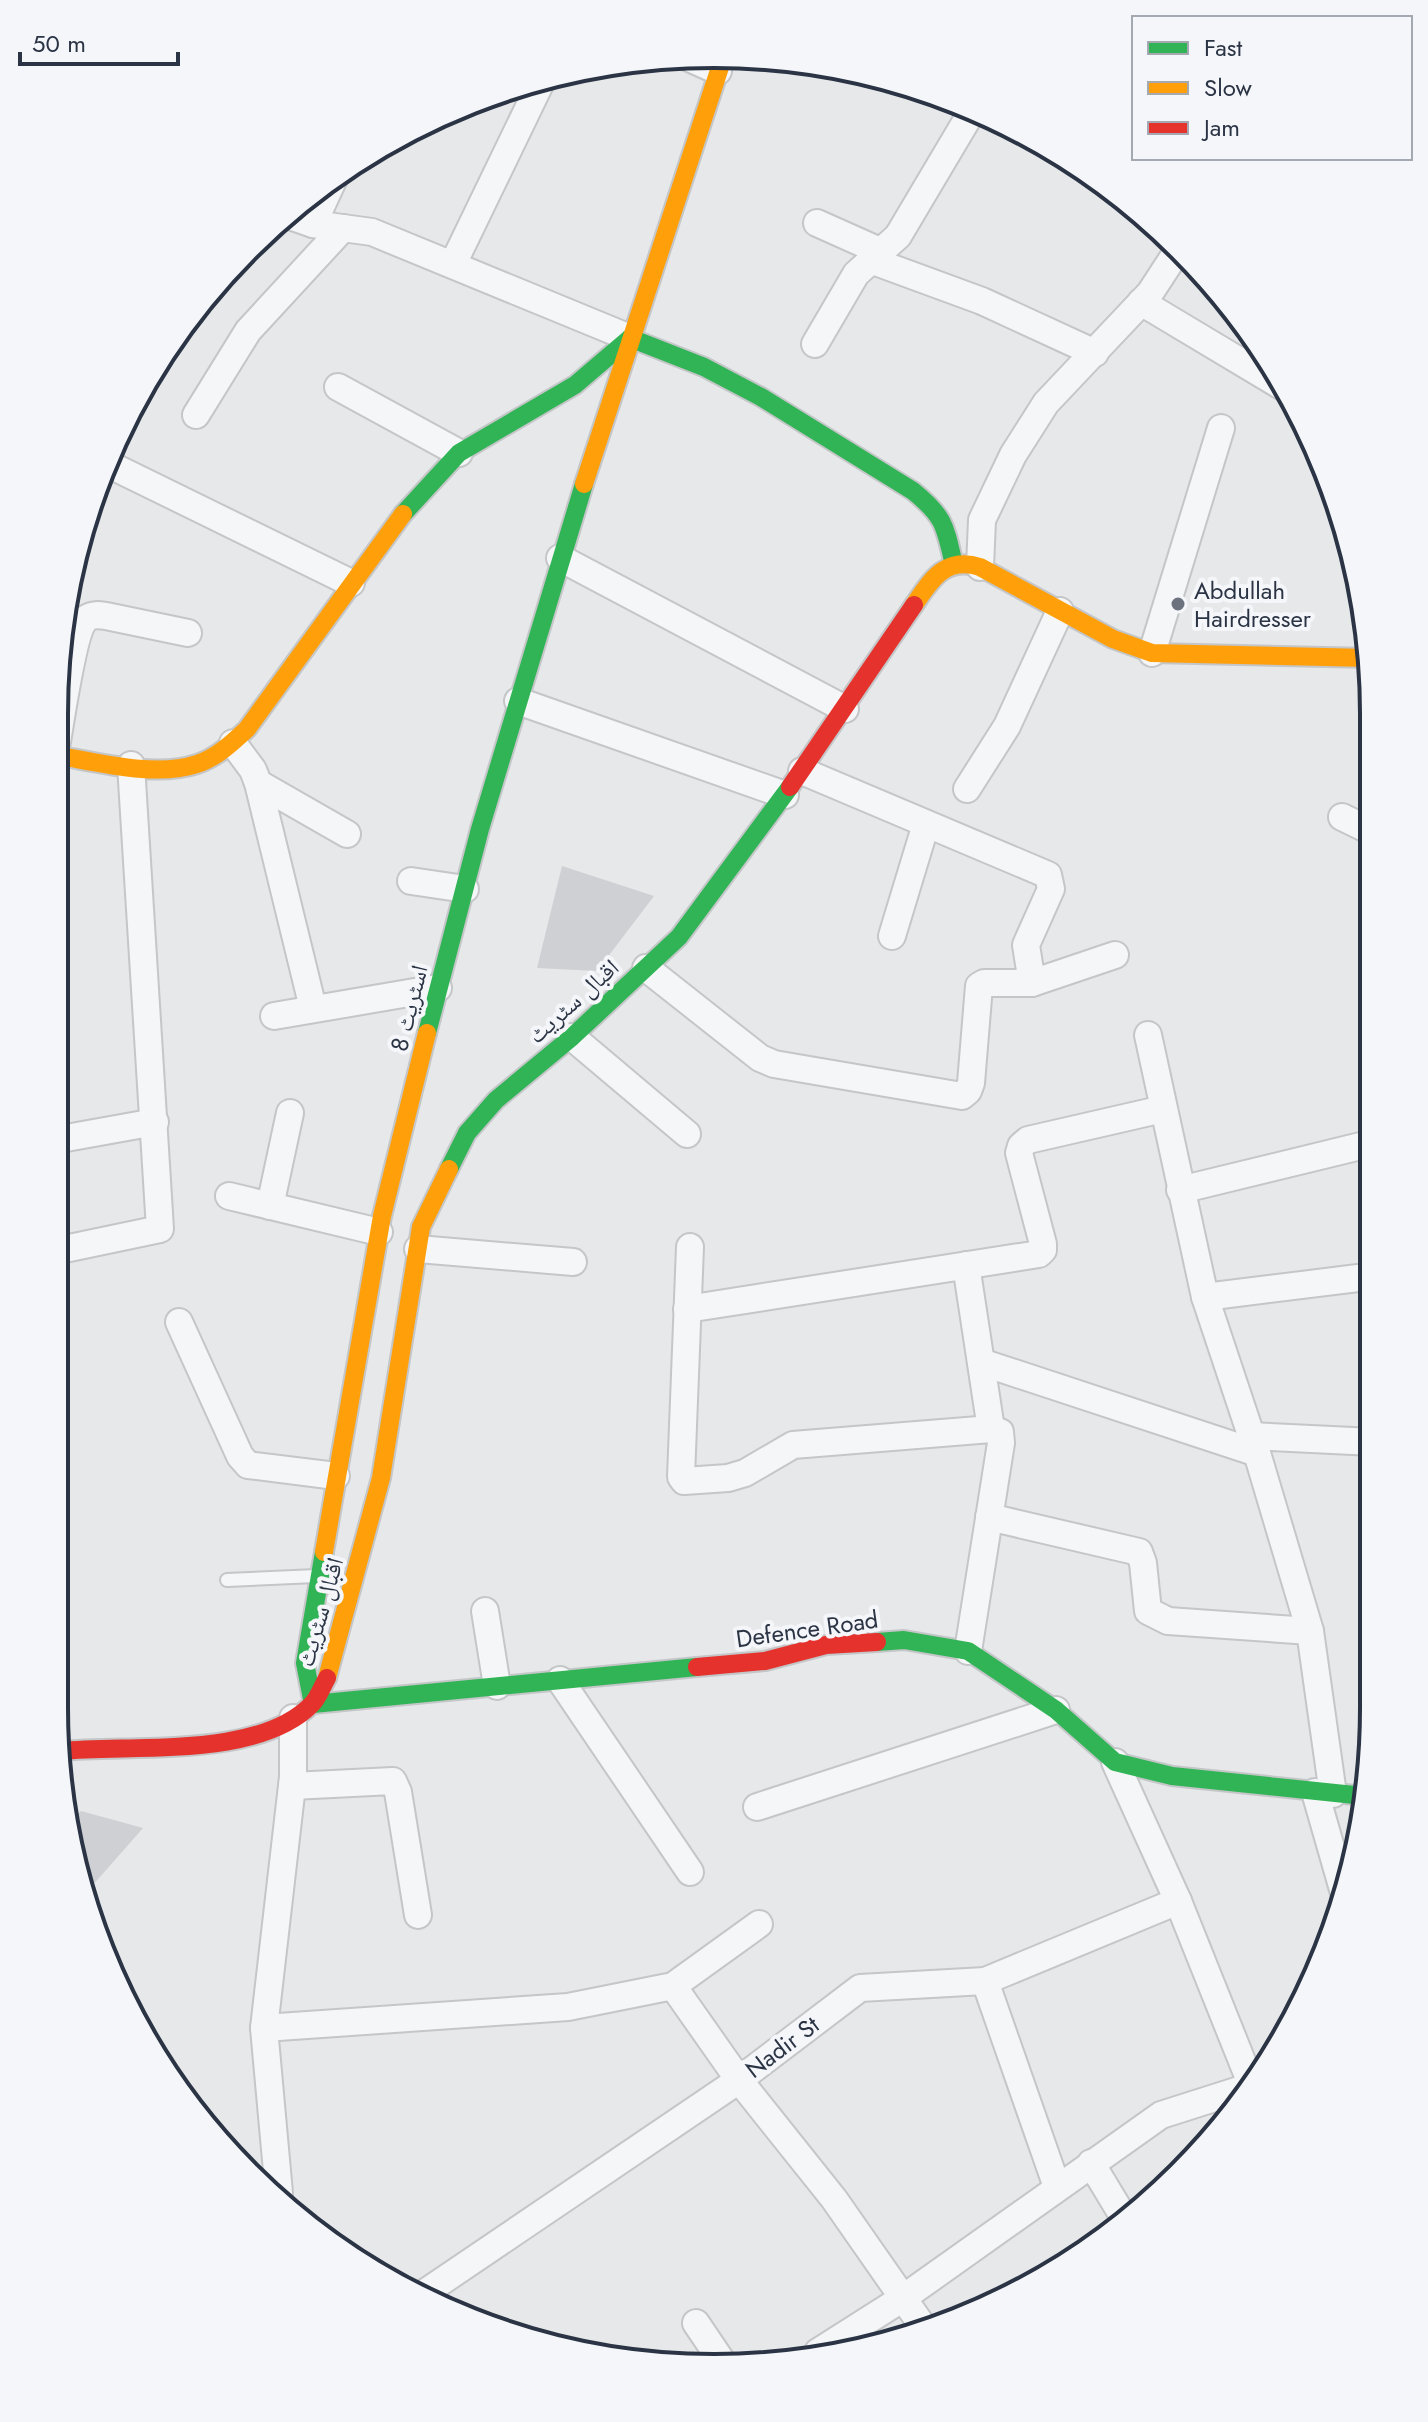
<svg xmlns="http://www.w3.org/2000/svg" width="1428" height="2422" font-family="Jost,'Noto Naskh Arabic',sans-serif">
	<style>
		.building { fill: #ced0d3 }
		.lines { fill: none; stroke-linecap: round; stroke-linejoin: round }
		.lane-casing { stroke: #c4c6c8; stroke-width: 16 }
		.street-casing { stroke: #c4c6c8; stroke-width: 30 }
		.fast-casing { stroke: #c4c6c8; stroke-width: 22 }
		.slow-casing { stroke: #c4c6c8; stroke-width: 22 }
		.jam-casing { stroke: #c4c6c8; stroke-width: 22 }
		.lane { stroke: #f5f6f7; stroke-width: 12 }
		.street { stroke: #f5f6f7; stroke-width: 26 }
		.fast { stroke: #30b455; stroke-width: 18 }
		.slow { stroke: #ff9f0a; stroke-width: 18 }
		.jam { stroke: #e5322d; stroke-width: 18 }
		.poi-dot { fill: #6c737f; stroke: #f4f6f9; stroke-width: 3 }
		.labels { text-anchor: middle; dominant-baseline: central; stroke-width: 8; stroke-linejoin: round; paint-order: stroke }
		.poi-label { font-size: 24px; fill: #2b3445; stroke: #f4f6f9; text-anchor: start }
		.street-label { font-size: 24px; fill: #2b3445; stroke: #f4f6f9 }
		.rim { fill: none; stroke: #2b3445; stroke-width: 4 }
	</style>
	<rect width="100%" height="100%" fill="#e6e8ea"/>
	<!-- building -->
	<g class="building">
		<path d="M 562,866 L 654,896 L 597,971 L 537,968 Z"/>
		<path d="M 81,1811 L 143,1828 L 85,1894 L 72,1820 Z"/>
	</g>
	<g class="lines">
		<!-- lane casing -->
		<g class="lane-casing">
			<path id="lane" d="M 227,1580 L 316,1576"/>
		</g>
		<!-- street casing -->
		<g class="street-casing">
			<g id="street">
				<path d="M 687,57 L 718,71"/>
				<path d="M 287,215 L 313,224 L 372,232 L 630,338"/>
				<path d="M 817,223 L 882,252"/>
				<path d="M 313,224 L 336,174"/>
				<path d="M 873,261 L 982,301 L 1095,353"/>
				<path d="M 453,264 L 542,80"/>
				<path d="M 1141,302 L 1288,390"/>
				<path d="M 815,344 L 856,274 L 898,236 L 974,108"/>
				<path d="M 338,387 L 459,453"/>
				<path d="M 196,415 L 248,331 L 343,228"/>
				<path d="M 108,464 L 351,583"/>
				<path d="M 560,558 L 845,709"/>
				<path d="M 980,567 L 982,520 L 1013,455 L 1046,403 L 1150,293 L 1180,247"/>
				<path d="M 1152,653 L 1221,428"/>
				<path d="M 518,701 L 785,795"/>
				<path d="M 233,743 L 253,770 L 258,783 L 313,1008"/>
				<path d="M 55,754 C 59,732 73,629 87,618 C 93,614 99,615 106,616 L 188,633"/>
				<path d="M 802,771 L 1048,875 L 1051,889 L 1026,945 L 1032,983 L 1115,955"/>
				<path d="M 258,783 L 347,834"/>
				<path d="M 967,789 L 1007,726 L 1060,611"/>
				<path d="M 1342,817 L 1373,832"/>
				<path d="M 411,881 L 465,889"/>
				<path d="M 892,936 L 926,824"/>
				<path d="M 646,968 L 760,1058 L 774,1064 L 962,1096 L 968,1091 L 971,1083 L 979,986 L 984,983 L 1032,983"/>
				<path d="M 274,1016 L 438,988"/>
				<path d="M 1148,1035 L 1205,1297 L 1257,1453 L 1310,1631 L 1333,1794"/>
				<path d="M 572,1037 L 687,1134"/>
				<path d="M 55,1140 L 155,1122"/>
				<path d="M 1180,1190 L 1373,1143"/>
				<path d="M 229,1196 L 379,1232"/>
				<path d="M 270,1206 L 290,1113"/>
				<path d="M 690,1247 L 681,1477 L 684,1481 L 728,1478 L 745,1473 L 793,1445 L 991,1429 L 1000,1432 L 1001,1443 L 968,1651"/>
				<path d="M 418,1249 L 573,1262"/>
				<path d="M 55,1251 L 160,1229 L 131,765"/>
				<path d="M 966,1265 L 991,1429"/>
				<path d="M 1205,1297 L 1358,1278"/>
				<path d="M 687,1309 L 1039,1254 L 1043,1250 L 1043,1244 L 1019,1153 L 1021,1146 L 1028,1140 L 1163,1109"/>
				<path d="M 179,1322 L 240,1456 L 248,1465 L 336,1476"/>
				<path d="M 981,1362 L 1257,1453"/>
				<path d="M 1250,1436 L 1373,1442"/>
				<path d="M 989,1517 L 1139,1552 L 1143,1563 L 1148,1611 L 1168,1621 L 1310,1631"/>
				<path d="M 485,1611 L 497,1686"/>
				<path d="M 560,1680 L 690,1872"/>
				<path d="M 1115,1762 L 1178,1901 L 1252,2086"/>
				<path d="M 292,1786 L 393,1781 L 398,1792 L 418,1915"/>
				<path d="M 1315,1792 L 1344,1893"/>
				<path d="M 757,1807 L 1056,1710"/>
				<path d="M 985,1981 L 1057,2187"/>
				<path d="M 673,1986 L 739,2080 L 834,2199 L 924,2328"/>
				<path d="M 264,2028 L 293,1777 L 293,1718"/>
				<path d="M 1091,2163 L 1126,2221"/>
				<path d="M 279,2193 L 264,2028 L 568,2007 L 673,1986 L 759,1924"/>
				<path d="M 426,2292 L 739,2080 L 860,1988 L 985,1981 L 1178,1901"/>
				<path d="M 696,2323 L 723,2363"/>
				<path d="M 818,2352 L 903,2298 L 1161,2115 L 1252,2086"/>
			</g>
		</g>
		<!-- fast casing -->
		<g class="fast-casing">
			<g id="fast">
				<path d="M 630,338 L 704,367 L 761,397 L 913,491 C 945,517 945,526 954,565"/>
				<path d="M 403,514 L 459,453 L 575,385 L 630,338"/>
				<path d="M 427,1033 L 480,829 L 584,484"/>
				<path d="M 449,1169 L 467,1133 L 496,1100 L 572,1037 L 679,937 L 790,787"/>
				<path d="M 324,1552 L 305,1663 L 313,1704 L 697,1667"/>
				<path d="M 877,1642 L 904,1640 L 968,1651 L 1056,1710 L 1115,1762 L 1172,1776 L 1364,1796"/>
			</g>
		</g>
		<!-- slow casing -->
		<g class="slow-casing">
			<g id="slow">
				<path d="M 584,484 L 724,55"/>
				<path d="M 914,605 C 931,580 945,556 980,567 L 1113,639 L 1152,653 L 1370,658"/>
				<path d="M 55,755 C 96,762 156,778 197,764 C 216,758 232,743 247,729 L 403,514"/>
				<path d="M 324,1552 L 382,1216 L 427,1033"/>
				<path d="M 327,1678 L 381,1478 L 421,1227 L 449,1169"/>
			</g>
		</g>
		<!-- jam casing -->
		<g class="jam-casing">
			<g id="jam">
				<path d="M 790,787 L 914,605"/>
				<path d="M 697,1667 L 765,1661 L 826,1645 L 877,1642"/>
				<path d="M 61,1751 C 133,1744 257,1759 311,1705 C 318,1699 322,1687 327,1678"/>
			</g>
		</g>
		<!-- lane -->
		<use href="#lane" class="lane"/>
		<!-- street -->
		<use href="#street" class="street"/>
		<!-- fast -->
		<use href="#fast" class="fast"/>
		<!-- slow -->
		<use href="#slow" class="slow"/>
		<!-- jam -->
		<use href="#jam" class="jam"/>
	</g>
	<!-- markers -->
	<circle class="poi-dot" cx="1178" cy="604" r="8"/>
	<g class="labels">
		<!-- poi labels -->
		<g class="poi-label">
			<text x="1194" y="590">Abdullah<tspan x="1194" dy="28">Hairdresser</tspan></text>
		</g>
		<!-- street labels -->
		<g class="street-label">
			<text transform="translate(573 1001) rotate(-42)">اقبال سٹریٹ</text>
			<text transform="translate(409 1008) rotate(-76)">اسٹریٹ 8</text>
			<text transform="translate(320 1612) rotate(-74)">اقبال سٹریٹ</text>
			<text transform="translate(807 1629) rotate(-8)">Defence Road</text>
			<text transform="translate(782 2047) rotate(-37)">Nadir St</text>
		</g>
	</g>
	<!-- crop -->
	<path d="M0 0H1428V2422H0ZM714 68H714A646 646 0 0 1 1360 714V1708A646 646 0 0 1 714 2354H714A646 646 0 0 1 68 1708V714A646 646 0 0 1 714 68Z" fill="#f4f6f9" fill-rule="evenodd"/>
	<path class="rim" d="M714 68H714A646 646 0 0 1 1360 714V1708A646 646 0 0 1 714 2354H714A646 646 0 0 1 68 1708V714A646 646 0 0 1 714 68Z"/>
	<!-- legend -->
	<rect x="1132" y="16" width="280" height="144" fill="#f4f6f9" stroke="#a4a8b1" stroke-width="2"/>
	<rect x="1148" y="42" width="40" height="12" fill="#30b455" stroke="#a4a8b1" stroke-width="2"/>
	<text x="1204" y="56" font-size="24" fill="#2b3445">Fast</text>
	<rect x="1148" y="82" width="40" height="12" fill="#ff9f0a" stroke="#a4a8b1" stroke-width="2"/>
	<text x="1204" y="96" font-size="24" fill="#2b3445">Slow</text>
	<rect x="1148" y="122" width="40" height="12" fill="#e5322d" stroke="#a4a8b1" stroke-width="2"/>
	<text x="1204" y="136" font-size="24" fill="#2b3445">Jam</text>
	<!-- scale -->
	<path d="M20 52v12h158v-12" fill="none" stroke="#2b3445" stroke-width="4"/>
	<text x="32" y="52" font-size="24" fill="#2b3445" stroke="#f4f6f9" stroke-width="6" paint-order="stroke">50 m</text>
</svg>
